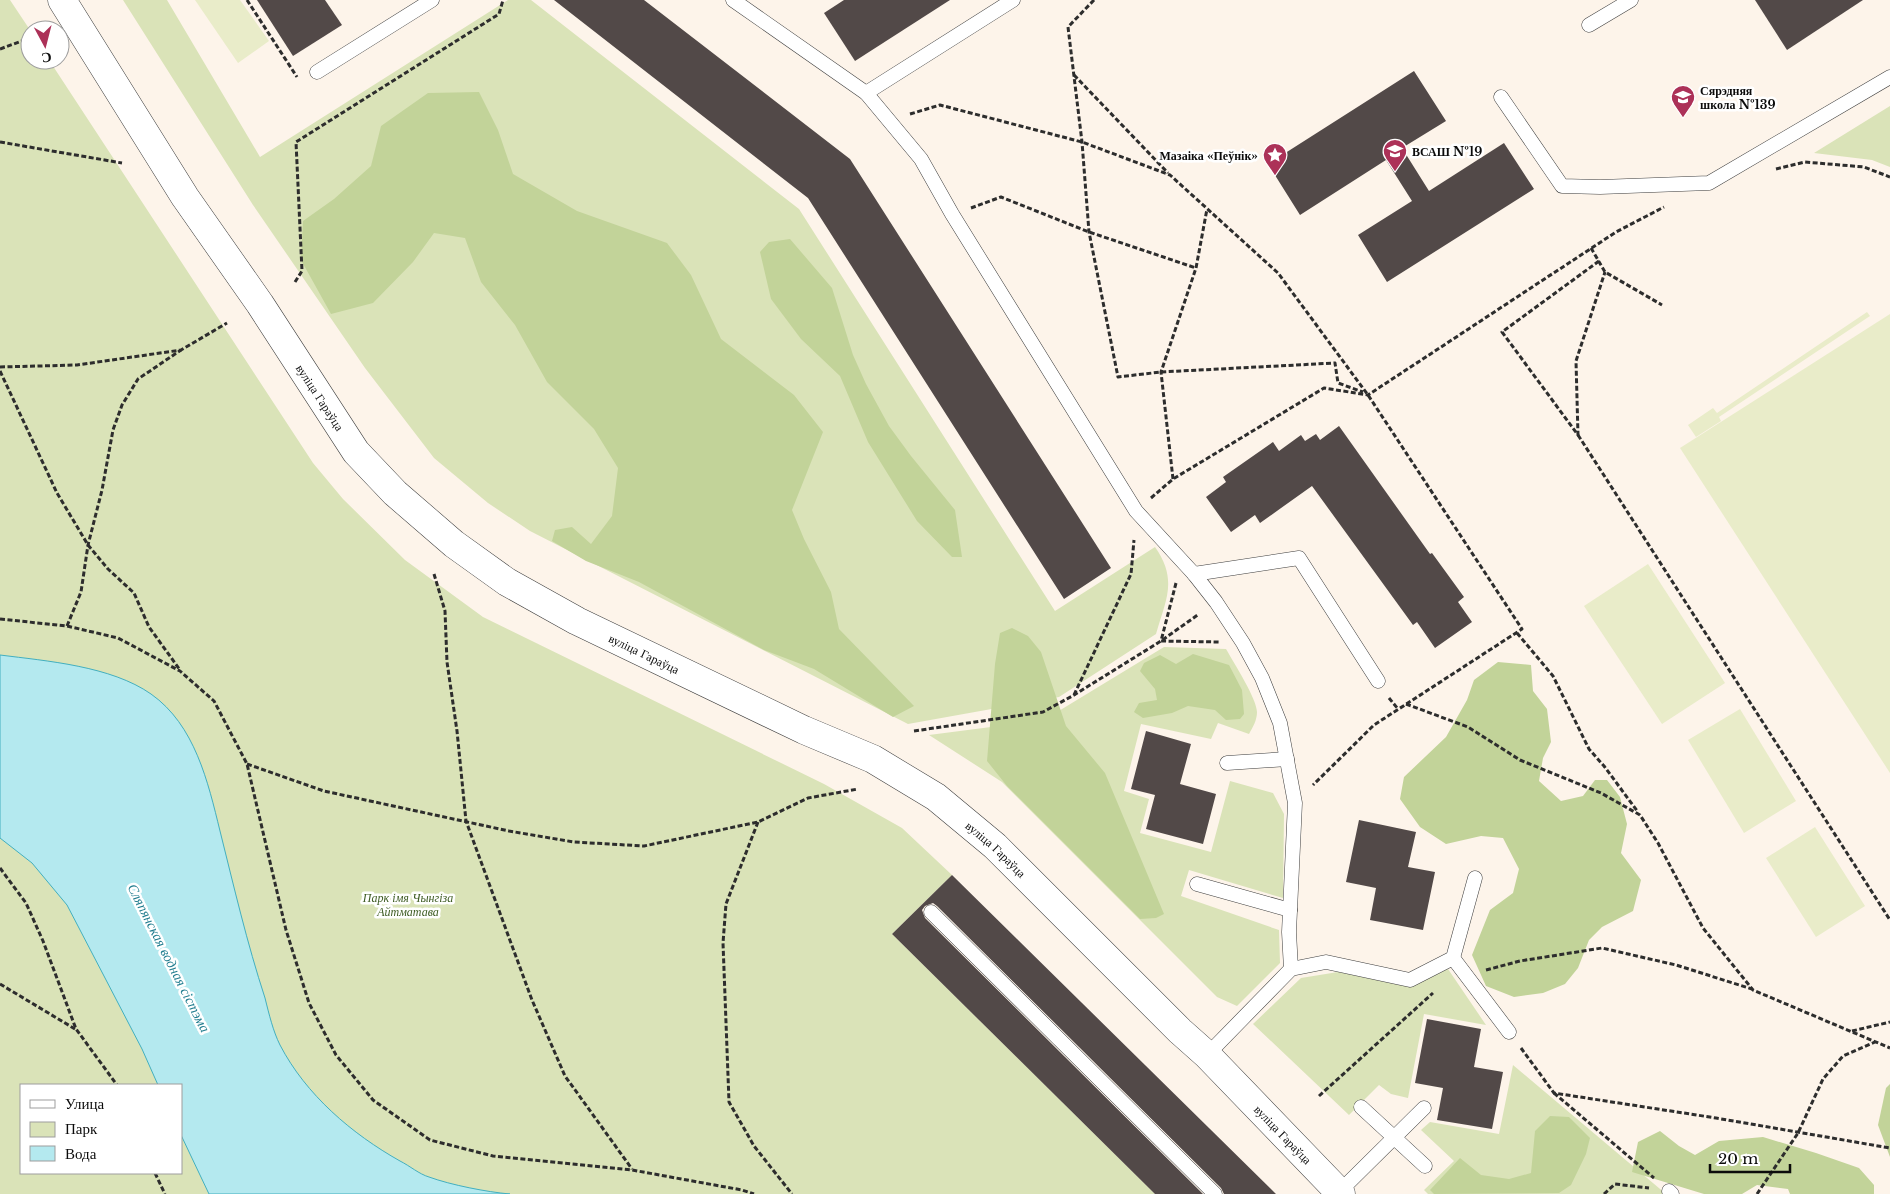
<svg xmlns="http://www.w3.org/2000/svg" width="1890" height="1194" font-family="'Libre Baskerville',serif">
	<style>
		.green { fill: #dae3b8; fill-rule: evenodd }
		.forest { fill: #c2d399 }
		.pitch { fill: #e9ecc9 }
		.water { fill: #b4e9ef; stroke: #42afbf }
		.building { fill: #524948 }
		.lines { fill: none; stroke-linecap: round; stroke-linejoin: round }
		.lane-casing { stroke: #3e3e3e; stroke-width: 15 }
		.street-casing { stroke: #3e3e3e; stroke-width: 29 }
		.path { stroke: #2d2d2d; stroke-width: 3; stroke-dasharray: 5 2.5; stroke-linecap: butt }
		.lane { stroke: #fff; stroke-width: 14 }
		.street { stroke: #fff; stroke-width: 28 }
		.labels { text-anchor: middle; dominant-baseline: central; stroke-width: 5; stroke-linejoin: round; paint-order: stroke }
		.poi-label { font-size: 12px; font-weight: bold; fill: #0b0b0b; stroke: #fff; text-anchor: start }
		.street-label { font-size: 12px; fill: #0b0b0b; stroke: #fff }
		.park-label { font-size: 12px; font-style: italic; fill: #3d5b22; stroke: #fff }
		.water-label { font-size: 14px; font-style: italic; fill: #217d8f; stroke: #fff }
	</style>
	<rect width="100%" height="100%" fill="#fdf4ea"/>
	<!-- green -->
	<g class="green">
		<path d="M 0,0 L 10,0 L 30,30 L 30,60 L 49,60 L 313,463 L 343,499 L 405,560 L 483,617 L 824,784 L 902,828 L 952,875 L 892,934 L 1155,1194 L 0,1194 ZM 21,1085 L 181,1085 L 181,1173 L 21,1173 Z"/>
		<path d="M 123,0 L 167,0 L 260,157 L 508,0 L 531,0 L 799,209 L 1055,611 L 1155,547 C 1178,580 1166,599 1156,634 L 1059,697 L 908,724 L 530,531 L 488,503 L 434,458 L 365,368 L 253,205 Z"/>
		<path d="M 1890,106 L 1890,167 L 1872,160 L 1814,153 Z"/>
		<path d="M 1164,647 L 1226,649 C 1234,663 1257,699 1257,712 C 1257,720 1253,727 1249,734 L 1218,723 L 1211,739 L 1141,724 L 1124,791 L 1149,799 L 1140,833 L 1211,852 L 1230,781 L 1273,793 L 1284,814 L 1283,898 L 1189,870 L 1181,896 L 1279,930 L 1280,963 L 1237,1006 L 1217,997 L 1002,782 L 929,735 L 1044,720 Z"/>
		<path d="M 1448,969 L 1486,1025 L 1424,1014 L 1408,1098 L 1391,1094 L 1379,1085 L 1349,1115 L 1253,1024 L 1301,978 L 1338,972 L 1410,987 Z"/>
		<path d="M 1513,1065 L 1666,1194 L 1428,1194 L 1424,1190 L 1454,1161 L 1421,1130 L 1430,1122 L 1499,1134 Z"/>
	</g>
	<!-- forest -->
	<g class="forest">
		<path d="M 479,92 L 498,130 L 513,174 L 577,211 L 667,243 L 691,275 L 721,339 L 794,395 L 823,432 L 792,510 L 804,539 L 831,592 L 839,629 L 914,706 L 893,717 L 814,669 L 764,650 L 639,582 L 586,561 L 552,541 L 555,530 L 572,527 L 591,544 L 612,516 L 618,468 L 594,429 L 547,382 L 515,325 L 481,282 L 465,238 L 434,233 L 413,262 L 373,303 L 331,314 L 301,260 L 303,221 L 334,199 L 371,166 L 381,126 L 428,93 Z"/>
		<path d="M 790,239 L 832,288 L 853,355 L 866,384 L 889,426 L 911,456 L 955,510 L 962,557 L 952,557 L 917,521 L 868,442 L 840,376 L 801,339 L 771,299 L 760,252 L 769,242 Z"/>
		<path d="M 1012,628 L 1028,636 L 1041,652 L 1066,726 L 1105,773 L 1164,914 L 1156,918 L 1140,919 L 1007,786 L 987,761 L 995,664 L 1000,633 Z"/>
		<path d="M 1193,654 L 1229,665 L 1242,690 L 1244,714 L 1240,719 L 1226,720 L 1215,710 L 1188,706 L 1172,713 L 1143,718 L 1134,712 L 1139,703 L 1157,700 L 1155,689 L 1140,671 L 1144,663 L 1160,655 L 1176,664 Z"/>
		<path d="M 1498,662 L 1531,665 L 1533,691 L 1547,709 L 1551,742 L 1543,758 L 1539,781 L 1561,801 L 1583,796 L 1595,780 L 1607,780 L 1620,797 L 1627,824 L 1621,853 L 1641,880 L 1633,911 L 1602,927 L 1589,940 L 1578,968 L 1565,984 L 1543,993 L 1514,997 L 1486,986 L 1472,955 L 1490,910 L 1513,893 L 1519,869 L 1503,838 L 1481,836 L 1446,844 L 1420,827 L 1400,799 L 1404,777 L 1446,737 L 1467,700 L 1474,680 Z"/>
		<path d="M 1890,1084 L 1890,1157 L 1878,1125 L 1886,1088 Z"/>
		<path d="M 1550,1116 L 1569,1117 L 1590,1138 L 1586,1154 L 1571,1185 L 1559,1193 L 1434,1194 L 1430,1190 L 1460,1158 L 1481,1175 L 1509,1179 L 1531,1173 L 1535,1131 Z"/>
		<path d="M 1660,1131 L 1679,1146 L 1695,1155 L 1719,1141 L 1763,1137 L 1816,1153 L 1859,1168 L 1874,1185 L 1874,1194 L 1790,1194 L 1788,1189 L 1757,1185 L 1742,1194 L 1704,1194 L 1632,1172 L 1638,1142 Z"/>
	</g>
	<!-- pitch -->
	<g class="pitch">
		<path d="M 195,0 L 240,0 L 269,41 L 238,63 Z"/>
		<path d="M 1867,312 L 1870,316 L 1719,417 L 1721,421 L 1696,437 L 1688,425 L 1713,408 L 1717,413 Z"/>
		<path d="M 1890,314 L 1890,773 L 1680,448 Z"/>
		<path d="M 1648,564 L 1725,683 L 1662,724 L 1584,606 Z"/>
		<path d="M 1740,709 L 1796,801 L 1744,833 L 1688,740 Z"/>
		<path d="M 1815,827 L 1865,906 L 1816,937 L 1766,858 Z"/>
	</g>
	<!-- water -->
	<path class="water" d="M 0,655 C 47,661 111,666 151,694 C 195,725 208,782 220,831 C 234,887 247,943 265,998 C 269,1014 273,1031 280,1045 C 306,1095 352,1134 400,1161 C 410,1166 419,1174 429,1177 C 451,1185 487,1192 510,1194 L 209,1194 L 181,1135 L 181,1085 L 158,1085 L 142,1049 L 67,905 L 32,863 L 0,838 Z"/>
	<!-- building -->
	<g class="building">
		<path d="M 257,0 L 325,0 L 342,25 L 293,56 Z"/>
		<path d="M 554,0 L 644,0 L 850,159 L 1111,568 L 1064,599 L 808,198 Z"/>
		<path d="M 844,0 L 950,0 L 855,61 L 824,13 Z"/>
		<path d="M 1755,0 L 1863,0 L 1787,50 Z"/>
		<path d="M 1414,71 L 1446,121 L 1402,148 L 1429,191 L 1504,143 L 1534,189 L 1387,282 L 1358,235 L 1412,201 L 1386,160 L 1300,215 L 1268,164 Z"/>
		<path d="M 1339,426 L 1430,554 L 1432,553 L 1464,597 L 1458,602 L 1472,622 L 1435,648 L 1417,622 L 1413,625 L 1312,486 L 1260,523 L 1255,515 L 1231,532 L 1206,497 L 1226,482 L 1223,477 L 1273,442 L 1279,451 L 1301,435 L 1305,441 L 1316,434 L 1320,440 Z"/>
		<path d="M 1146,731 L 1191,744 L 1180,784 L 1216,794 L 1203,844 L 1146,829 L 1155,795 L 1131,789 Z"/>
		<path d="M 1359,820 L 1416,832 L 1408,867 L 1435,872 L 1423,930 L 1370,920 L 1376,888 L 1346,882 Z"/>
		<path d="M 952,875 L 1276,1194 L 1224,1194 L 1221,1188 L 937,906 L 933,903 L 925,906 L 922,910 L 925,918 L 1203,1194 L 1155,1194 L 892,934 Z"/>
		<path d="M 1427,1019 L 1481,1029 L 1474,1067 L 1503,1072 L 1492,1129 L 1437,1120 L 1443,1088 L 1415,1083 Z"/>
	</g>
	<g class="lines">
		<!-- lane casing -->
		<g class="lane-casing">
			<g id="lane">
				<path d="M 733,0 L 866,93 L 921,159 L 952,214 L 1136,511 L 1194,574 L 1216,602 L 1243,643 L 1262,678 L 1280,723 L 1295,803 L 1289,932 L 1291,969"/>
				<path d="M 1589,25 L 1631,0"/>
				<path d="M 317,72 L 432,0"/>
				<path d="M 866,93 L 1013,0"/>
				<path d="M 1501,97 L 1562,186 L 1600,187 L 1709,183 L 1890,77"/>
				<path d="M 1194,574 L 1299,558 L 1378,681"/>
				<path d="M 1227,763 L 1287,759"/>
				<path d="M 1197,884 L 1290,910"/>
				<path d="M 931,912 L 1215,1194"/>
				<path d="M 1453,958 L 1509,1032"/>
				<path d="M 1207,1055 L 1291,969 L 1326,962 L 1410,980 L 1453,958 L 1475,878"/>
				<path d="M 1361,1107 L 1425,1166"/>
				<path d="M 1669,1191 L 1672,1194"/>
				<path d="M 1339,1192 L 1424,1108"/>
			</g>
		</g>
		<!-- street casing -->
		<g class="street-casing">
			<g id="street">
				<path id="s1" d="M 62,0 L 185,197 L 260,304 L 356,452 L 395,493 L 454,544 L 507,582 L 577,621 L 804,730 L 873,759 L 936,797 L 995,846 L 1180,1031 L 1207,1055 L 1341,1194"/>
			</g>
		</g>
		<!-- path -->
		<g class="path">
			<path d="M 247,0 L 297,77"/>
			<path d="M 1094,0 L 1068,27 L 1082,142 L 1089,232 L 1118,377 L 1161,372 L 1335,363 L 1338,383 L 1363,392"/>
			<path d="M 0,49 L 30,38"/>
			<path d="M 1074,75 L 1168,173"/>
			<path d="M 910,114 L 940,105 L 1082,142 L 1170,175 L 1278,273 L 1368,395 L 1522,629 L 1374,725 L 1313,785"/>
			<path d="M 0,142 L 122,163"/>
			<path d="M 1776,169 L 1805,162 L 1864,167 L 1890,177"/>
			<path d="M 971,208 L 1001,197 L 1089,232 L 1196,268"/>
			<path d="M 1591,248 L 1605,272 L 1662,305"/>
			<path d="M 1599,261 L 1502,332 L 1578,435 L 1576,361 L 1605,272"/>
			<path d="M 295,282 L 302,271 L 296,142 L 499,14 L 503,0"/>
			<path d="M 0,367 L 77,365 L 181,350 L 227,323"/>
			<path d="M 0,371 L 57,493 L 88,545 L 108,569 L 134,593 L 149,627 L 180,670"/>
			<path d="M 1578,435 L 1890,920"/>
			<path d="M 1173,479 L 1161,372 L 1196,268 L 1207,209"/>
			<path d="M 1151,498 L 1173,479 L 1324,388 L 1368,395 L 1616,232 L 1664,207"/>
			<path d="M 434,574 L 445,611 L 447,662 L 457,731 L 466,821 L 532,1000 L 565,1076 L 632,1169"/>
			<path d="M 1176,583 L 1161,641 L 1219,642"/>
			<path d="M 0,619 L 67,626 L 118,638 L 180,671 L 214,701 L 247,764 L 286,930 L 309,1003 L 336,1055 L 373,1100 L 430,1140 L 493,1156 L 632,1170 L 742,1190 L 754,1194"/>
			<path d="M 67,626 L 81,592 L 88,545 L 102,490 L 113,430 L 122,405 L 138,379 L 181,350"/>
			<path d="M 1517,633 L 1553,676 L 1589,749 L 1604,766 L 1638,812"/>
			<path d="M 1074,695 L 1131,574 L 1134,540"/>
			<path d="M 1389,698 L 1398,709"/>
			<path d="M 1406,704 L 1468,727 L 1520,760 L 1601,793 L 1640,815 L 1658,843 L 1703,928 L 1753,990 L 1890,1048"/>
			<path d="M 914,731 L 1043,712 L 1074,695 L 1161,641 L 1199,614"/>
			<path d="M 247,764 L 324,791 L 509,831 L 574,842 L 644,846 L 758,822 L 808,798 L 858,789"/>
			<path d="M 758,822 L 726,904 L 723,943 L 729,1102 L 754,1146 L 792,1194"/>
			<path d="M 0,868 L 26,903 L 43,941 L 76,1029 L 117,1085"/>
			<path d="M 1486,970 L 1520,961 L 1602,948 L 1676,965 L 1752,989"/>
			<path d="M 0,984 L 75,1029"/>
			<path d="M 1852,1031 L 1890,1022"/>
			<path d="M 1521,1048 L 1554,1093 L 1716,1118 L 1890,1148"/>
			<path d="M 1554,1093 L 1654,1178"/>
			<path d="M 1319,1096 L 1433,993"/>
			<path d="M 155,1173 L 165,1194"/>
			<path d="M 1604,1194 L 1615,1184 L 1649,1188"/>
			<path d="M 1757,1194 L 1798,1133 L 1823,1079 L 1843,1056 L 1875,1042"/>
		</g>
		<!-- lane -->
		<use href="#lane" class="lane"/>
		<!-- street -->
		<use href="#street" class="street"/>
	</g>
	<!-- icons -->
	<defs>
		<g id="school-pin" transform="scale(1.25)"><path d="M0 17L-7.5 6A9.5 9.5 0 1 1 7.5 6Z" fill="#ac3158" stroke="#fff"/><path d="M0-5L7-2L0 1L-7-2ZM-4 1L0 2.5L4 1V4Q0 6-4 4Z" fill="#fff"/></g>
		<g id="sight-pin" transform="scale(1.25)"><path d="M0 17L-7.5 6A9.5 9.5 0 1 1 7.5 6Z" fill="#ac3158" stroke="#fff"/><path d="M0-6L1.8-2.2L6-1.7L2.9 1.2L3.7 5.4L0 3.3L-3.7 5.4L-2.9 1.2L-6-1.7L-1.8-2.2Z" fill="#fff"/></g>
	</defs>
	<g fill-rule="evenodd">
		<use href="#school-pin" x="1683" y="97"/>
		<use href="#school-pin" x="1395" y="151"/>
		<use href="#sight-pin" x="1275" y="155"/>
	</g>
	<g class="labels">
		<!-- poi labels -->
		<g class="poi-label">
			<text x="1700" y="90">Сярэдняя<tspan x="1700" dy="14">школа №139</tspan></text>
			<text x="1412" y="151">ВСАШ №19</text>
			<text x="1258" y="155" text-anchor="end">Мазаіка «Пеўнік»</text>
		</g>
		<!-- street labels -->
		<g class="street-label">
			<text stroke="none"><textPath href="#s1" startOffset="474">вуліца Гараўца</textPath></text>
			<text stroke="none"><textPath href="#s1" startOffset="894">вуліца Гараўца</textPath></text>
			<text stroke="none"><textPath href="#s1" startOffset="1299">вуліца Гараўца</textPath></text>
			<text stroke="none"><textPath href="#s1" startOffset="1704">вуліца Гараўца</textPath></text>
		</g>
		<!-- park labels -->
		<g class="park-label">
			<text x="408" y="897">Парк імя Чынгіза<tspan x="408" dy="14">Айтматава</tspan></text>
		</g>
		<!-- water labels -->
		<g class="water-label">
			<text transform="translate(169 958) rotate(63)">Сляпянская водная сістэма</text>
		</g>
	</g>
	<!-- legend -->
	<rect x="20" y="1084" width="162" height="90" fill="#ffffff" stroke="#9d9d9d"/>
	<rect x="30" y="1100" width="25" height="8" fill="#ffffff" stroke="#9d9d9d"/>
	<text x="65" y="1109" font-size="15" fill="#0b0b0b">Улица</text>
	<rect x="30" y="1122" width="25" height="15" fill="#dae3b8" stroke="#9d9d9d"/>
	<text x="65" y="1134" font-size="15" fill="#0b0b0b">Парк</text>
	<rect x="30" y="1146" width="25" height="15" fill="#b4e9ef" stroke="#9d9d9d"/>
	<text x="65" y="1159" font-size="15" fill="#0b0b0b">Вода</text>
	<!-- north arrow -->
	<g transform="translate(45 45) rotate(173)"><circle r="24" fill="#ffffff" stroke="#9d9d9d"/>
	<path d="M0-4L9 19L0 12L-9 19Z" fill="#ac3158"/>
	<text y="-8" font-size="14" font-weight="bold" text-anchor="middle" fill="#0b0b0b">С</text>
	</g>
	<!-- scale -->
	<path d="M1710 1164v8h80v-8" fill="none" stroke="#0b0b0b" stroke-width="2.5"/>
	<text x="1718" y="1164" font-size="15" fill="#0b0b0b" stroke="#ffffff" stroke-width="4" paint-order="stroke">20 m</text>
</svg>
